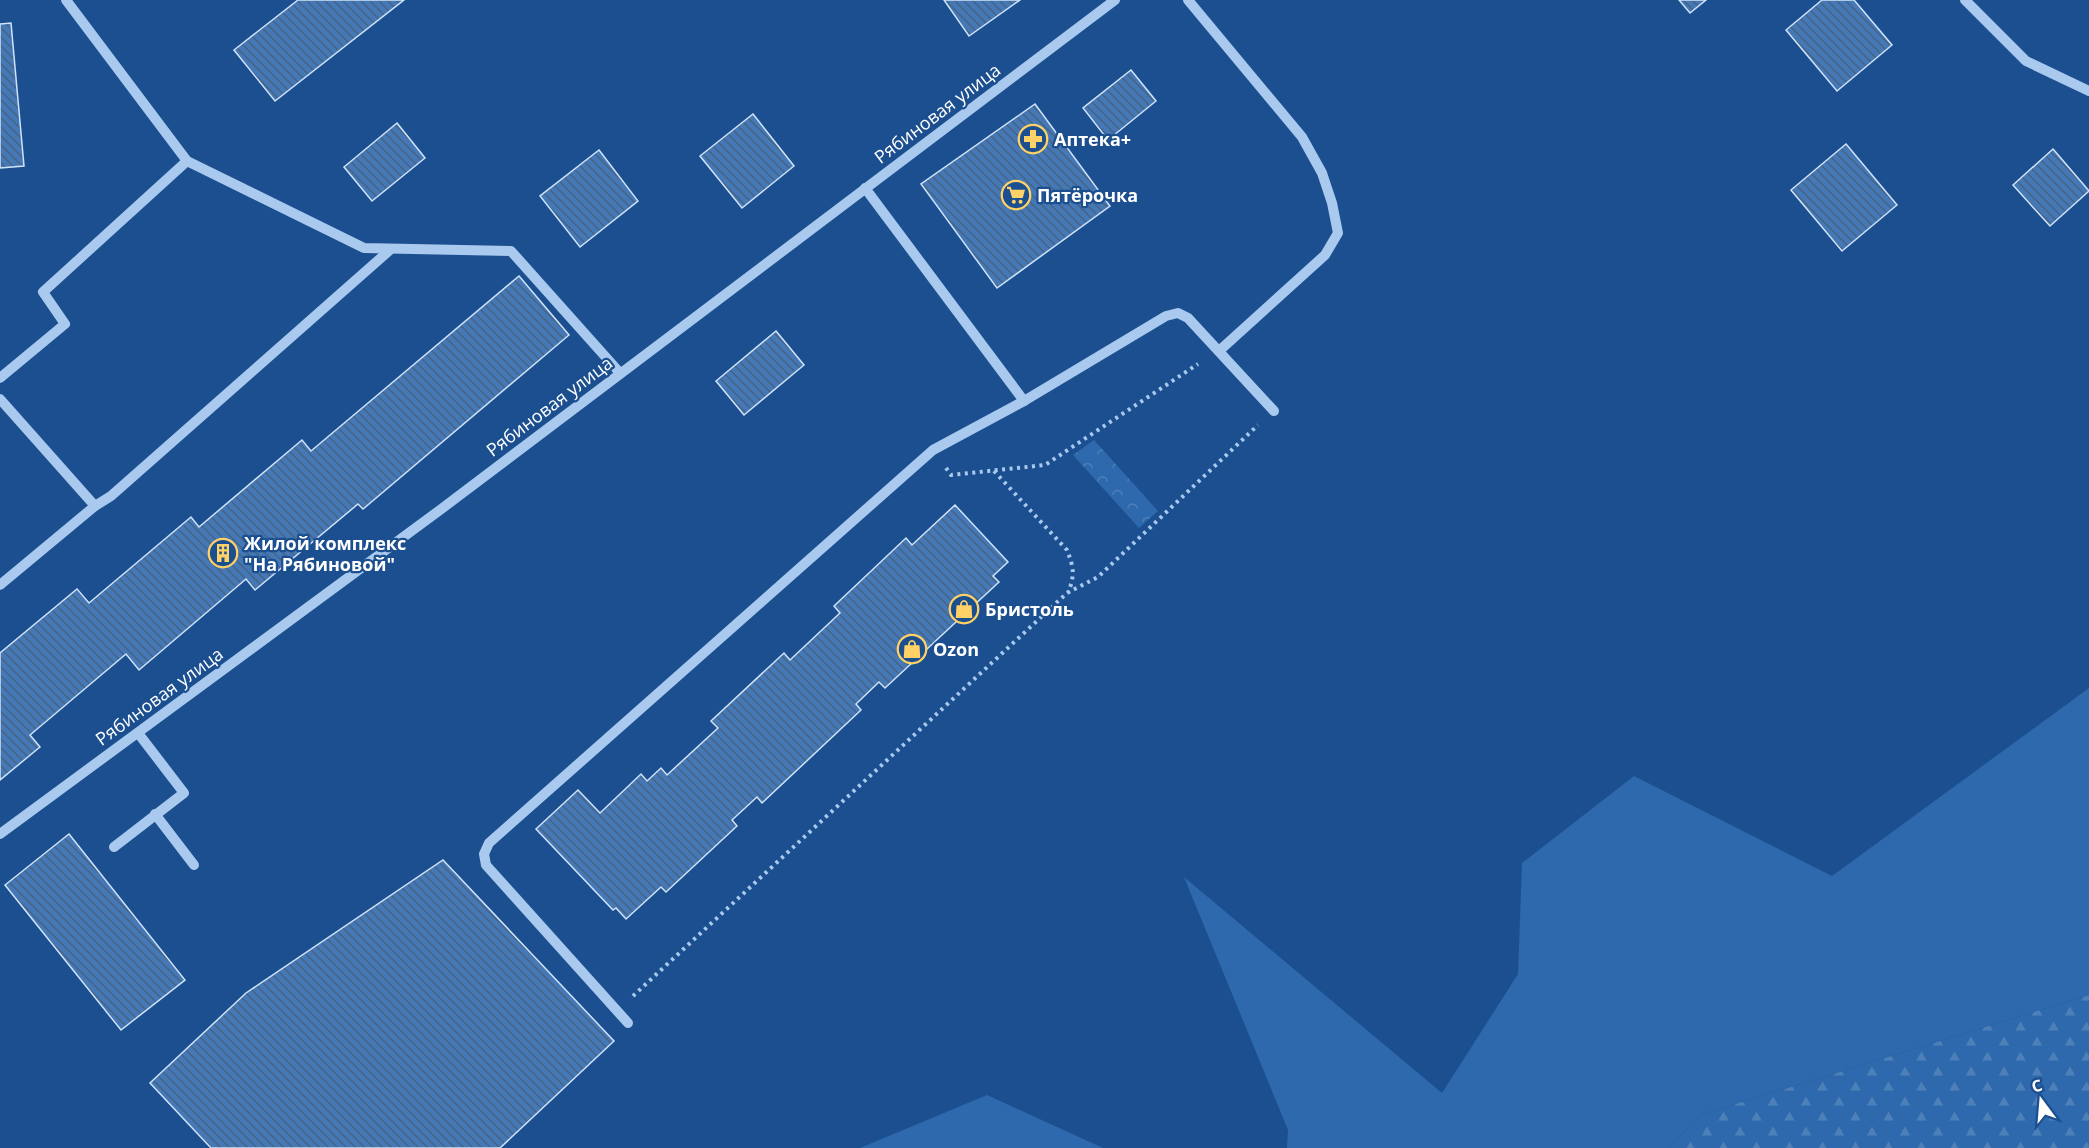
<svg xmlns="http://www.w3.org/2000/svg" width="2089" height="1148" font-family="'Open Sans',sans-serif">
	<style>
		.grass { fill: #2e69ad }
		.forest { fill: url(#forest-firs) }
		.park { fill: url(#park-crowns) }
		.building { fill: url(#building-back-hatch); stroke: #cfe3fa; stroke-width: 1.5 }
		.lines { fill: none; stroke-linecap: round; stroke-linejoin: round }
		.path { stroke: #a9c9ee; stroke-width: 4; stroke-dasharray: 3 4.5; stroke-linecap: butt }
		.minor { stroke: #a9c9ee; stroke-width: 10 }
		.labels { text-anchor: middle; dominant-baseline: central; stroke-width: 4.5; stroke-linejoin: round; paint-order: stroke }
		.street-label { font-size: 18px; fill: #fff; stroke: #1b4f8f }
		.poi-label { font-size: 18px; font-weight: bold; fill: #fff; stroke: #1b4f8f; text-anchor: start }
	</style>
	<defs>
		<pattern id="forest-firs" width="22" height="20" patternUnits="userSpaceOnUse" patternTransform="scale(1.5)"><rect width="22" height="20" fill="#2e69ad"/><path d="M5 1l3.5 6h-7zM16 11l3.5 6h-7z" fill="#4d80b9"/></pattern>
		<pattern id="park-crowns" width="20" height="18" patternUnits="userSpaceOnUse" patternTransform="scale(1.5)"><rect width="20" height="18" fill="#2e69ad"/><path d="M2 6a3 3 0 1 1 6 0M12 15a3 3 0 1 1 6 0" fill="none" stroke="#4d80b9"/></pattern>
		<pattern id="building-back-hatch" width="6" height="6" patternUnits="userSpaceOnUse" patternTransform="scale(1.5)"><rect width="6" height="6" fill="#4478b7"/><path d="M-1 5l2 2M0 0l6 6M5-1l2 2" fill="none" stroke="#486282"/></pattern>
	</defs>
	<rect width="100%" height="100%" fill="#1b4f8f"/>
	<!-- grass -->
	<g class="grass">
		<path d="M 2089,688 L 2089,995 L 1700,1115 L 1669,1148 L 1287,1148 L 1288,1130 L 1184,877 L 1442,1093 L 1518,974 L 1522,863 L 1634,776 L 1832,876 Z"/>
		<path d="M 987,1095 L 1103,1148 L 860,1148 Z"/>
	</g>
	<!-- forest -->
	<path class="forest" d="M 2089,995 L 2089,1148 L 1669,1148 L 1700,1115 Z"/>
	<!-- park -->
	<path class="park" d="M 1094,440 L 1158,511 L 1139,528 L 1073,455 Z"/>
	<!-- building -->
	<g class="building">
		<path d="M 298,0 L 404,0 L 275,101 L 234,50 Z"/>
		<path d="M 944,0 L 1020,0 L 969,36 Z"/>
		<path d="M 1679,0 L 1706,0 L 1690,13 Z"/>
		<path d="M 1822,0 L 1854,0 L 1892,45 L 1837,91 L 1786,30 Z"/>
		<path d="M 11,23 L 24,166 L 0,168 L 0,24 Z"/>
		<path d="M 1131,70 L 1156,101 L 1108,140 L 1083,108 Z"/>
		<path d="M 1035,104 L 1110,206 L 997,288 L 921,184 Z"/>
		<path d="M 753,114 L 794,166 L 742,208 L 700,156 Z"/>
		<path d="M 397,123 L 425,158 L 372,201 L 344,167 Z"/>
		<path d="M 1846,144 L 1897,205 L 1842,251 L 1791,190 Z"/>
		<path d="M 2053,149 L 2089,191 L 2050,226 L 2013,185 Z"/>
		<path d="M 599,150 L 638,201 L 580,247 L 540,196 Z"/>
		<path d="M 519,276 L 569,335 L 363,509 L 358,504 L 255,590 L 246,579 L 139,670 L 126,654 L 30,735 L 40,747 L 0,780 L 0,653 L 77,589 L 89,603 L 191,517 L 199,527 L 302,440 L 311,451 Z"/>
		<path d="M 776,331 L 804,365 L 744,415 L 716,381 Z"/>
		<path d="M 955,505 L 1008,562 L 993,576 L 999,582 L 885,688 L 879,682 L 856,704 L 861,710 L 762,803 L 757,797 L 732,820 L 737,826 L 666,892 L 661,887 L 626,919 L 616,908 L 613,910 L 536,829 L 578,790 L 600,813 L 641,774 L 647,781 L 661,768 L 667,775 L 718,728 L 711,721 L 784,653 L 790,660 L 840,613 L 834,606 L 906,538 L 912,545 Z"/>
		<path d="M 69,834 L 185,980 L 121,1030 L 5,885 Z"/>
		<path d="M 443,860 L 614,1041 L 500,1148 L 211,1148 L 150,1083 L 246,993 Z"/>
	</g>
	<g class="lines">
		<!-- path -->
		<g class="path">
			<path d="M 946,468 L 951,475 L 1045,465 L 1198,364"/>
			<path d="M 994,471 L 1067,550 C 1074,568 1075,575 1068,593"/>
			<path d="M 633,996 L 1067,593 L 1098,577 L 1258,425"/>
		</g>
		<!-- minor -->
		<g class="minor">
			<path d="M 1188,0 L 1302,137 L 1322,173 L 1332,203 L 1338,233 L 1325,255 L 1219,351"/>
			<path d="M 1965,0 L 2026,61 L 2089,91"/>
			<path d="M 187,161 L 364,248 L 511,251 L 620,373"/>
			<path d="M 865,188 L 1024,401 L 1166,316 L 1178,313 L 1188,318 L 1274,411"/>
			<path d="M 0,378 L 65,324 L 43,292 L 187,161 L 66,0"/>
			<path d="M 0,399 L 95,506 L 111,496 L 391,249"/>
			<path d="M 0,585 L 95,506"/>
			<path d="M 155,814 L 194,865"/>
			<path d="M 0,834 L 440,510 L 1115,0"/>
			<path d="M 114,847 L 184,793 L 138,733"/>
			<path d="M 628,1023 L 486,865 L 484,854 L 489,843 L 933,450 L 1024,401"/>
		</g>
	</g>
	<!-- icons -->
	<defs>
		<g id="pharmacy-ring" transform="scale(1.5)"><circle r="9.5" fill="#1b4f8f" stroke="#ffd166" stroke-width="1.5"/><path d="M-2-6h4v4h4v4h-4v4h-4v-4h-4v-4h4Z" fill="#ffd166"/></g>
		<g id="supermarket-ring" transform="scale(1.5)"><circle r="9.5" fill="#1b4f8f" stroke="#ffd166" stroke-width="1.5"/><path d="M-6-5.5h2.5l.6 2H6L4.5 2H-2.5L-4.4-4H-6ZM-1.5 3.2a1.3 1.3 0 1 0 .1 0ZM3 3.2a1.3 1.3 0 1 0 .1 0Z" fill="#ffd166"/></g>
		<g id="building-ring" transform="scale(1.5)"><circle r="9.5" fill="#1b4f8f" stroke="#ffd166" stroke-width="1.5"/><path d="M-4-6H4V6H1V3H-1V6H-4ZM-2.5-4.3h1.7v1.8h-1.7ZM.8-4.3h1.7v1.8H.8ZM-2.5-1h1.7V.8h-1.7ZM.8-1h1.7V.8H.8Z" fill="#ffd166"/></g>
		<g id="shop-ring" transform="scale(1.5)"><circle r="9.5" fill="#1b4f8f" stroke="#ffd166" stroke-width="1.5"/><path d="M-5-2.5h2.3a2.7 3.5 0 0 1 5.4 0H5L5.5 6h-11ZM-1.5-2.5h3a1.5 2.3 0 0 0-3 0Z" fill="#ffd166"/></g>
	</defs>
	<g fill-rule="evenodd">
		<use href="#pharmacy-ring" x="1033" y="139"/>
		<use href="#supermarket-ring" x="1016" y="195"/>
		<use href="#building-ring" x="223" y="553"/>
		<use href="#shop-ring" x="964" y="609"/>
		<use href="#shop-ring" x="912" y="649"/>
	</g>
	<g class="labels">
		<!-- street labels -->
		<g class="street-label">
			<text transform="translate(937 113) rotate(-37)">Рябиновая улица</text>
			<text transform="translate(549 406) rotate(-37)">Рябиновая улица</text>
			<text transform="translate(159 696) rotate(-36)">Рябиновая улица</text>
		</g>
		<!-- poi labels -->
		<g class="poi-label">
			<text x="1054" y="139">Аптека+</text>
			<text x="1037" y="195">Пятёрочка</text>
			<text x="244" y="543">Жилой комплекс<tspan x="244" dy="21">"На Рябиновой"</tspan></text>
			<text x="985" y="609">Бристоль</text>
			<text x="933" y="649">Ozon</text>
		</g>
	</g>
	<!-- north arrow -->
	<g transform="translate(2041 1100) rotate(344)" stroke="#1b4f8f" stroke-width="4.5" paint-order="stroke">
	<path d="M0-4.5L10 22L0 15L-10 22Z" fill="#ffffff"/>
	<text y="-9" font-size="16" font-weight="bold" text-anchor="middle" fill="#ffffff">С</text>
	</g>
</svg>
